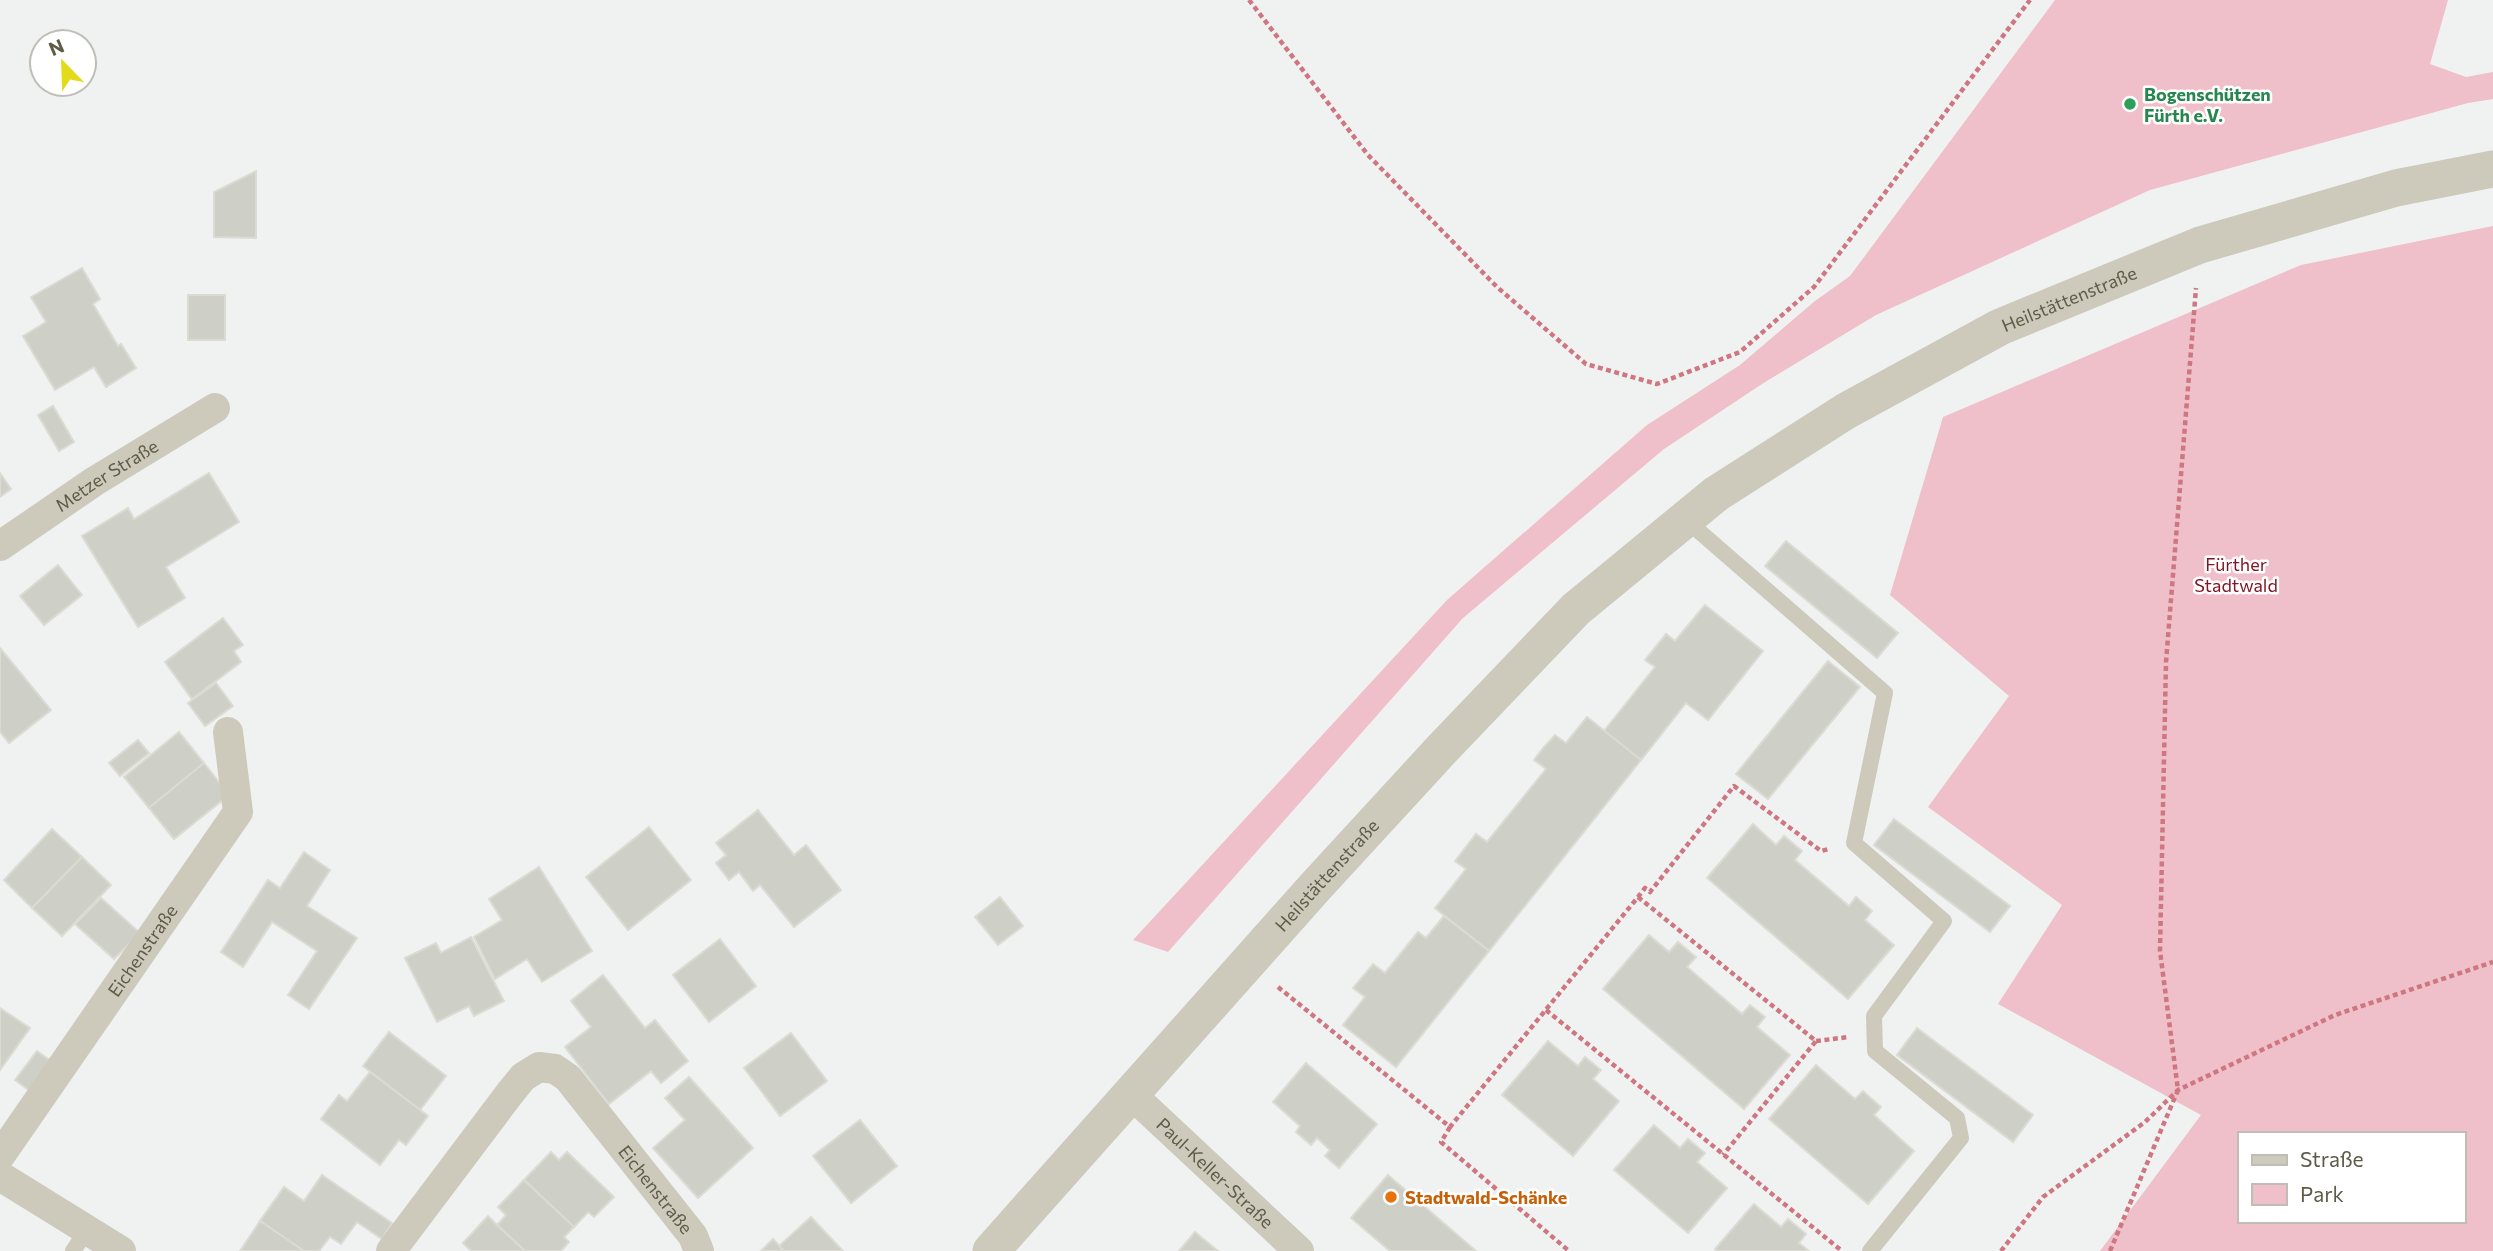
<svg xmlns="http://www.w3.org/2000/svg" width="2493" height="1251" font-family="Commissioner,sans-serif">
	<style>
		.green { fill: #efbfca; fill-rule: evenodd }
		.building { fill: #cecfc7; stroke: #dbdbd4; stroke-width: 2 }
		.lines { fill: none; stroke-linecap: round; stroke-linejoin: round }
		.path { stroke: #ce7780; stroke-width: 4.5; stroke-dasharray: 5 3.5; stroke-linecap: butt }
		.service { stroke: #cdcabc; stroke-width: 16 }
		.minor { stroke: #cdcabc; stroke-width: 30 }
		.tertiary { stroke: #cdcabc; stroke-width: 37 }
		.leisure-dot { fill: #2e9e5b; stroke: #fff; stroke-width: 2.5 }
		.food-dot { fill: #e8710a; stroke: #fff; stroke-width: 2.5 }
		.labels { text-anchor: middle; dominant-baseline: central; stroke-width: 5; stroke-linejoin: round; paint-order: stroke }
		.leisure-label { font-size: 18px; font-weight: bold; fill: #27864d; stroke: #fff; text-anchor: start }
		.street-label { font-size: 18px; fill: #5e5b48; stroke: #fff }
		.park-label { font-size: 18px; fill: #801723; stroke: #fff }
		.food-label { font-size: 18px; font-weight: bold; fill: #c56008; stroke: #fff; text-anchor: start }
	</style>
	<rect width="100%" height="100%" fill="#f0f2f2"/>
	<!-- green -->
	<g class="green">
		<path d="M 2055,0 L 2448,0 L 2430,64 L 2466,77 L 2493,72 L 2493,99 L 2468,103 L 2150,190 L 1876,315 L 1762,384 L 1664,449 L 1463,618 L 1168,952 L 1133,940 L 1447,600 L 1647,425 L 1740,365 L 1815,301 L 1850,276 Z"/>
		<path d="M 2493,226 L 2493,1251 L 2100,1251 L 2201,1115 L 1998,1004 L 2062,905 L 1928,807 L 2009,696 L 1890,595 L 1943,417 L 2301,265 ZM 2239,1134 L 2463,1134 L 2463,1221 L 2239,1221 Z"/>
	</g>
	<!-- building -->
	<g class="building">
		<path d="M 256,171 L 256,238 L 214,237 L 214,192 Z"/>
		<path d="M 82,268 L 100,299 L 93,304 L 118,346 L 121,344 L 136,368 L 106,387 L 94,367 L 55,390 L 23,336 L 46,322 L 31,297 Z"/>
		<rect x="188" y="295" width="37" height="45"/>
		<path d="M 53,406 L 74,442 L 59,451 L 38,415 Z"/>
		<path d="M 0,473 L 11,489 L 0,497 Z"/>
		<path d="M 209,473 L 239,522 L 166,567 L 185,598 L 138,627 L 82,536 L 128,508 L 134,519 Z"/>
		<path d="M 1786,541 L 1898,633 L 1877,658 L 1765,566 Z"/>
		<path d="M 58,565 L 82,595 L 44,625 L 20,596 Z"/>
		<path d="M 1705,605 L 1763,651 L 1708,720 L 1686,703 L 1641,760 L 1604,731 L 1655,667 L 1645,660 L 1666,634 L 1675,641 Z"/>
		<path d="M 223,618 L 243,645 L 234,651 L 241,662 L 192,699 L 165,662 Z"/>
		<path d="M 0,648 L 51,710 L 9,743 L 0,732 Z"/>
		<path d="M 1828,661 L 1860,687 L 1768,799 L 1736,774 Z"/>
		<path d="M 216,683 L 233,706 L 205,726 L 188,703 Z"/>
		<path d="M 1587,717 L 1641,760 L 1489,951 L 1435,908 L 1466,869 L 1455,861 L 1476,834 L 1487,842 L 1546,769 L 1534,760 L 1544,747 L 1555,735 L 1566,743 Z"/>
		<path d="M 179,732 L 204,763 L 149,808 L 124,777 Z"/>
		<path d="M 138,740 L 149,753 L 120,776 L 109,763 Z"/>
		<path d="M 204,763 L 229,795 L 174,839 L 149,808 Z"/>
		<path d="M 758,810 L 794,855 L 806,845 L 841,890 L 794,927 L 760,885 L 753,891 L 739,872 L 729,880 L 716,863 L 726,855 L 716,843 Z"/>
		<path d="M 1894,819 L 2010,906 L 1990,932 L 1874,845 Z"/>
		<path d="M 1753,824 L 1776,845 L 1784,836 L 1802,851 L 1795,860 L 1849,906 L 1856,897 L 1872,911 L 1865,920 L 1894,945 L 1848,999 L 1707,878 Z"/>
		<path d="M 649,827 L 691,880 L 628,930 L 586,877 Z"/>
		<path d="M 52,829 L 82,857 L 32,908 L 4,880 Z"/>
		<path d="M 304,852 L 330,870 L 307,906 L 357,938 L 309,1009 L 288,995 L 317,951 L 272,922 L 243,967 L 221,952 L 268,880 L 280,888 Z"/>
		<path d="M 82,857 L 111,885 L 62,936 L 32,908 Z"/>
		<path d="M 539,867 L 592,951 L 542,982 L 527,959 L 495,979 L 474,937 L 502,920 L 489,899 Z"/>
		<path d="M 1000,897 L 1023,926 L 998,945 L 975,917 Z"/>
		<path d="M 101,898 L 140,933 L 114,959 L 75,924 Z"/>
		<path d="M 1444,916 L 1489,951 L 1396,1067 L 1343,1025 L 1365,997 L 1353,988 L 1373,964 L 1385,973 L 1418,932 L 1426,938 Z"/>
		<path d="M 1649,935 L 1669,952 L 1678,942 L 1696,957 L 1687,967 L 1742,1014 L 1750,1005 L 1765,1017 L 1757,1027 L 1790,1055 L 1744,1109 L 1603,989 Z"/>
		<path d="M 471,937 L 504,1001 L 474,1016 L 469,1006 L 437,1022 L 405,958 L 436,943 L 441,953 Z"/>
		<path d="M 720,939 L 756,986 L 709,1022 L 673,975 Z"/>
		<path d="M 603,975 L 645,1028 L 655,1020 L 688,1061 L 661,1083 L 651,1071 L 609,1104 L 565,1047 L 591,1027 L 571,1001 Z"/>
		<path d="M 0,1008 L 30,1028 L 0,1070 Z"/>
		<path d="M 1917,1028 L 2033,1115 L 2013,1142 L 1897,1055 Z"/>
		<path d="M 389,1032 L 446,1076 L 420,1110 L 363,1066 Z"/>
		<path d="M 791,1033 L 827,1081 L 780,1116 L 744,1068 Z"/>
		<path d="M 1548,1041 L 1578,1066 L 1585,1057 L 1601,1070 L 1593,1079 L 1619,1101 L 1573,1156 L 1502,1095 Z"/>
		<path d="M 37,1051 L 51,1061 L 30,1091 L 15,1080 Z"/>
		<path d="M 1306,1063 L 1377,1124 L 1339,1168 L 1325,1156 L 1330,1150 L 1317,1138 L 1311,1145 L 1296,1132 L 1300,1126 L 1273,1102 Z"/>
		<path d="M 1816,1065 L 1855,1099 L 1863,1091 L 1881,1107 L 1874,1115 L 1914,1151 L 1868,1204 L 1769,1119 Z"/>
		<path d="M 370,1072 L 428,1116 L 406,1145 L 399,1140 L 380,1165 L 321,1119 L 339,1095 L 347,1101 Z"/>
		<path d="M 689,1077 L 753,1148 L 698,1198 L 653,1148 L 685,1120 L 665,1098 Z"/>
		<path d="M 860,1120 L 897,1166 L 851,1203 L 813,1156 Z"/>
		<path d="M 1654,1125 L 1680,1148 L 1688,1139 L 1705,1153 L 1697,1162 L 1727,1188 L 1688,1233 L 1614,1170 Z"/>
		<path d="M 551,1152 L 559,1160 L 567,1152 L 614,1197 L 594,1217 L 588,1212 L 574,1227 L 524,1180 Z"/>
		<path d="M 322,1175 L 392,1223 L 382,1239 L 357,1222 L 341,1244 L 330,1237 L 319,1251 L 304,1251 L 260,1221 L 284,1187 L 304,1201 Z"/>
		<path d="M 1388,1175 L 1476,1251 L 1390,1251 L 1351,1218 Z"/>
		<path d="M 524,1180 L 574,1227 L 564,1237 L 569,1242 L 561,1251 L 525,1251 L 497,1225 L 506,1215 L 498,1207 Z"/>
		<path d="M 1754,1204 L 1781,1227 L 1788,1219 L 1806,1234 L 1799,1243 L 1809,1251 L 1717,1251 L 1715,1249 Z"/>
		<path d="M 488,1216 L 497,1225 L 525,1251 L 471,1251 L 463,1243 Z"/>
		<path d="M 811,1217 L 843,1251 L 784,1251 L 779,1246 Z"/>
		<path d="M 260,1221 L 304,1251 L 240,1251 Z"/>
		<path d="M 1195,1232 L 1218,1251 L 1179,1251 Z"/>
		<path d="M 773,1239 L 784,1251 L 761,1251 Z"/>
	</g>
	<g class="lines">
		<!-- path -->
		<g class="path">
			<path d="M 1249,0 L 1368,155 L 1497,287 L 1586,364 L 1657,384 L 1740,352 L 1814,287 L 2030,0"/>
			<path d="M 1638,897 L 1816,1041 L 1723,1155"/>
			<path d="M 1278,987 L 1450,1127 L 1638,897 L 1645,888 L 1650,892 L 1734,786 L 1821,851 L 1829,849"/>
			<path d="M 1546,1010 L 1842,1251"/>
			<path d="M 1816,1041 L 1849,1037"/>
			<path d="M 1450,1127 L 1441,1142 L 1569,1251"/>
			<path d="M 2001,1251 L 2043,1197 L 2145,1122 L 2178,1090 L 2335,1015 L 2493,962"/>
			<path d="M 2110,1251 L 2178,1090 L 2160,951 L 2166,662 L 2196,288"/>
		</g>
		<!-- service -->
		<g class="service">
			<path d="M 1685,519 L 1885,693 L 1854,843 L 1944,921 L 1874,1016 L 1875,1051 L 1957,1118 L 1961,1138 L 1870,1251"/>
			<path d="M 73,1251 L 87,1230"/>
		</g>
		<!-- minor -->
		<g class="minor">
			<path id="s1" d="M 0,546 L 95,481 L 215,408"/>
			<path id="s2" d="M 1132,1095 L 1299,1251"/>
			<path id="s3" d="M 0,1156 L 238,812 L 228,732"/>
			<path d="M 0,1176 L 121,1251"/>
			<path id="s4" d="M 391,1251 L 510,1093 L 523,1077 L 539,1067 L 555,1069 L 568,1078 L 693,1236 L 699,1251"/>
		</g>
		<!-- tertiary -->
		<path class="tertiary" id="s5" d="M 991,1251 L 1316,886 L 1442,749 L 1576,609 L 1716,494 L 1846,411 L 2000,327 L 2200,245 L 2396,188 L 2493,169"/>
	</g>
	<!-- markers -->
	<circle class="leisure-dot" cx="2130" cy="104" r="7"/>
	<circle class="food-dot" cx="1391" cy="1197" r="7"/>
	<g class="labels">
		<!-- leisure labels -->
		<g class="leisure-label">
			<text x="2144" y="94">Bogenschützen<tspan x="2144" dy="21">Fürth e.V.</tspan></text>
		</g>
		<!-- street labels -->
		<g class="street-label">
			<text stroke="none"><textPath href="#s5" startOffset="1454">Heilstättenstraße</textPath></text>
			<text stroke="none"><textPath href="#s1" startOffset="128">Metzer Straße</textPath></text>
			<text stroke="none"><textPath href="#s5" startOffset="504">Heilstättenstraße</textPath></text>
			<text stroke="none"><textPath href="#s3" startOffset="250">Eichenstraße</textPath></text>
			<text stroke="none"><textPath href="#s2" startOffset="114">Paul-Keller-Straße</textPath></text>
			<text stroke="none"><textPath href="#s4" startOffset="411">Eichenstraße</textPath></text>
		</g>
		<!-- park labels -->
		<g class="park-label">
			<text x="2236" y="564">Fürther<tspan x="2236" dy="21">Stadtwald</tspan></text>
		</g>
		<!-- food labels -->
		<g class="food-label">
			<text x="1405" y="1197">Stadtwald-Schänke</text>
		</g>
	</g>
	<!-- legend -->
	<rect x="2238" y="1132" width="228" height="91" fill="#ffffff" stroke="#bfbdb6" stroke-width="2"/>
	<rect x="2252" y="1155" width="35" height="10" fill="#cdcabc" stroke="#bfbdb6" stroke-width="2"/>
	<text x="2300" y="1167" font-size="21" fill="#5e5b48">Straße</text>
	<rect x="2252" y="1184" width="35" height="21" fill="#efbfca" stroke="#bfbdb6" stroke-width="2"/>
	<text x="2300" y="1202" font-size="21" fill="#5e5b48">Park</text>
	<!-- north arrow -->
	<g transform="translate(63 63) rotate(337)"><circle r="33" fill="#ffffff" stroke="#bfbdb6" stroke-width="2"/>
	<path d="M0-5L12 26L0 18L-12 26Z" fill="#e3da19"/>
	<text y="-10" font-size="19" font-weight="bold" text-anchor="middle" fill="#5e5b48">N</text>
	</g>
</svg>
